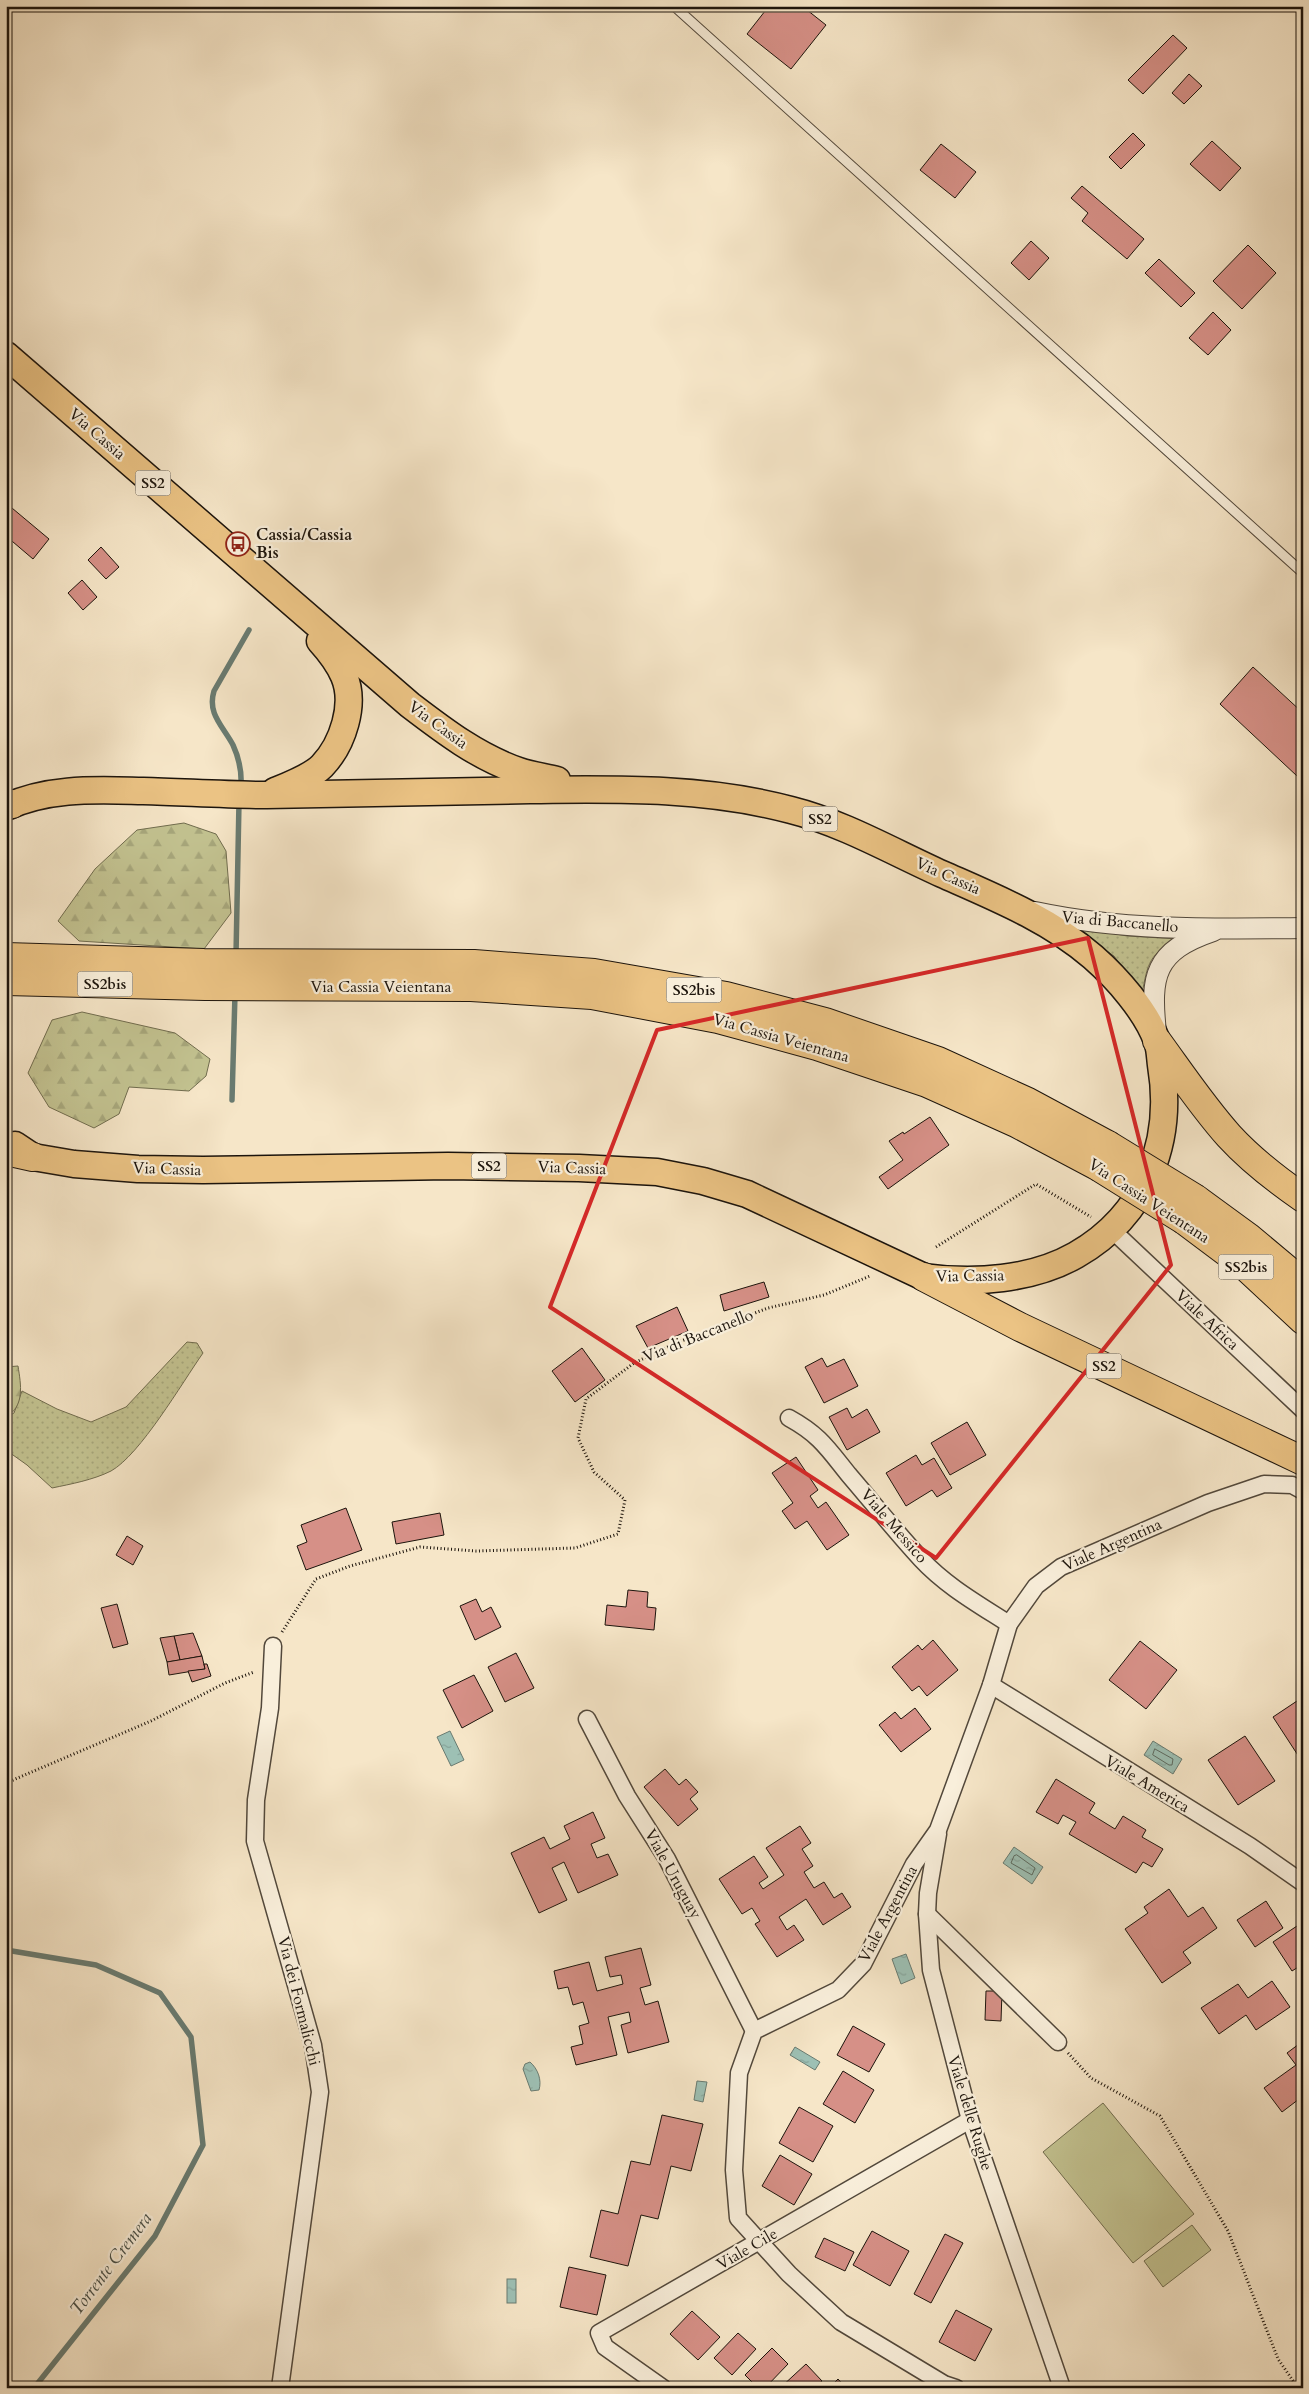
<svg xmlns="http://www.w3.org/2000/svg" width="1309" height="2394" font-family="Cardo,serif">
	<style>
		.grass { fill: url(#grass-dots); stroke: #706c4e }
		.forest { fill: url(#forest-firs); stroke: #706c4e }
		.pitch { fill: #c3c391; stroke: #706c4e }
		.water { fill: url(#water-ripples); stroke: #697b71 }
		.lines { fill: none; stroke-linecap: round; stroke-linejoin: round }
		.shore { stroke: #5c6a60; stroke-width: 1 }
		.stream { stroke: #697b71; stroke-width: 5.5 }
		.building { fill: #d69087; stroke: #1c140c }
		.service-casing { stroke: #52483b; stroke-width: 11 }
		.minor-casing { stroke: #52483b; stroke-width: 19 }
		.tertiary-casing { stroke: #52483b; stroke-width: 22 }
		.primary-casing { stroke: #1c140c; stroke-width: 29 }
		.trunk-casing { stroke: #1c140c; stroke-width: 30 }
		.path { stroke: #1c140c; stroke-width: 3; stroke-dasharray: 1 2.5; stroke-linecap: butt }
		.service { stroke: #f9efdb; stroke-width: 9 }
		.minor { stroke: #f9efdb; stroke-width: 16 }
		.tertiary { stroke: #f9efdb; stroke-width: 20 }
		.primary { stroke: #ebc384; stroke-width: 26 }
		.trunk { stroke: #ebc384; stroke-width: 28 }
		.trunk-bridge-casing { stroke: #1c140c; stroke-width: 30; stroke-linecap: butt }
		.trunk-bridge { stroke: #ebc384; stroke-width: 28 }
		.marked { fill: none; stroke: #d62828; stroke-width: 4; stroke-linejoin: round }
		.labels { text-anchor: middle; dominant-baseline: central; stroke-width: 4.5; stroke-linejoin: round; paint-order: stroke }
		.shield { fill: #f9efdb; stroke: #5e564a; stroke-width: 1 }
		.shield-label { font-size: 15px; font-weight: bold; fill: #1c140c }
		.street-label { font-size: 16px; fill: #1c140c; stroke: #f9efdb }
		.poi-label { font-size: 16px; font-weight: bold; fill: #1c140c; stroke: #f9efdb; text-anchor: start }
		.water-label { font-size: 18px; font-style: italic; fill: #495047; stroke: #f9efdb }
	</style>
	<defs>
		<pattern id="grass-dots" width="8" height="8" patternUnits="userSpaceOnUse" patternTransform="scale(1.25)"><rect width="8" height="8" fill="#c3c391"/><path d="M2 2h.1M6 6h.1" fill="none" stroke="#a7a77c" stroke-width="1.8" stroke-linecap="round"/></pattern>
		<pattern id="forest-firs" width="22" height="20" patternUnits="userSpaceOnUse" patternTransform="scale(1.25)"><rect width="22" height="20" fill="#c3c391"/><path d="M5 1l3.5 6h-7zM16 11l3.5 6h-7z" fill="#a7a77c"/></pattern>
		<pattern id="water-ripples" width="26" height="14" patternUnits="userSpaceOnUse" patternTransform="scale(1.25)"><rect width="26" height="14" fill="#9dc0b4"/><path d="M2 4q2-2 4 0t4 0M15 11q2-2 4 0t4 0" fill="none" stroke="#87a49a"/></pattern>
	</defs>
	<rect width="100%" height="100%" fill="#f6e6c8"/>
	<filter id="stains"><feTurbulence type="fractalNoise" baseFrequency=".004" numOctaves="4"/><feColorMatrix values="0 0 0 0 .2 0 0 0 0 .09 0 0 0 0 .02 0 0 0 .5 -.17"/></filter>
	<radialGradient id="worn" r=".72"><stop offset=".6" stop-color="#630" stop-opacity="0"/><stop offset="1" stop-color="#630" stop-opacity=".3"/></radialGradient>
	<!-- grass -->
	<g class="grass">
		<path d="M 1062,924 L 1127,936 L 1179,939 C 1149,954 1148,962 1142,994 L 1114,956 L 1083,935 Z"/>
		<path d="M 187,1342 L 197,1343 L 203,1353 C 182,1383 140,1455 111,1471 C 93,1480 71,1484 52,1488 L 27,1465 L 6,1450 L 6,1417 L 14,1413 L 22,1391 L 57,1409 L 91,1422 L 126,1407 Z"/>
	</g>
	<!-- forest -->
	<g class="forest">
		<path d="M 184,823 L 216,834 L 226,851 L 231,913 L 204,949 L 79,941 L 58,921 L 95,869 L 137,830 Z"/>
		<path d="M 82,1012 L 175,1033 L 210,1059 L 206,1076 L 189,1091 L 129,1087 L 119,1114 L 94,1128 L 49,1107 L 28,1073 L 52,1020 Z"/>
		<path d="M 18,1366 C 21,1385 25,1406 6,1417 L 6,1367 Z"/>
	</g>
	<!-- pitch -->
	<g class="pitch">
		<path d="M 1103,2103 L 1194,2214 L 1133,2263 L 1043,2152 Z"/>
		<path d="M 1192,2225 L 1211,2250 L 1163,2287 L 1144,2261 Z"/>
	</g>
	<!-- water -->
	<g class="water">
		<path d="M 450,1731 L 464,1760 L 451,1766 L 437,1737 Z"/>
		<path d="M 1153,1741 L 1182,1759 L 1173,1774 L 1144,1755 Z"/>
		<path d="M 1014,1847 L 1043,1867 L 1032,1884 L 1003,1863 Z"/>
		<path d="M 906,1954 L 915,1978 L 901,1984 L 892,1959 Z"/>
		<path d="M 795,2047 L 820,2062 L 815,2070 L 790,2055 Z"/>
		<path d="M 530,2062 C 538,2069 542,2080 539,2090 L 531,2091 L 523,2069 L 525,2064 Z"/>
		<path d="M 697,2081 L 707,2082 L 703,2102 L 694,2100 Z"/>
		<rect x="507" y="2279" width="9" height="24"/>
	</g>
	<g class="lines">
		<!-- shore -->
		<g class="shore">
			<path d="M 1155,1749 L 1173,1759 L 1172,1765 L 1169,1765 L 1153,1755 Z"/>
			<path d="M 1017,1855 L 1035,1868 L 1032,1875 L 1011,1863 L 1014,1856 Z"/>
		</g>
		<!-- stream -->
		<g class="stream">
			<path d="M 241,788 C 242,773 239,758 233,745 C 223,726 207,714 214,691 L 249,630"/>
			<path d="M 236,955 L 239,802"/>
			<path d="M 232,1100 L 235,994"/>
			<path d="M 6,1950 L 96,1965 L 160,1993 L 191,2037 L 203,2145 L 155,2236 L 34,2388"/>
		</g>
	</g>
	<!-- building -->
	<g class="building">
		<path d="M 769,6 L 802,6 L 826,25 L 791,69 L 747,34 Z"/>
		<path d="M 1173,35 L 1187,48 L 1143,94 L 1128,80 Z"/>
		<path d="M 1189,74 L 1202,86 L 1184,104 L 1172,93 Z"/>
		<path d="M 1133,133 L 1145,145 L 1121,169 L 1109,157 Z"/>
		<path d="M 1212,141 L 1241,168 L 1220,191 L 1190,164 Z"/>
		<path d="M 941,144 L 976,172 L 955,198 L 920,170 Z"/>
		<path d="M 1082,186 L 1144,239 L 1127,259 L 1082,221 L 1088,213 L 1071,198 Z"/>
		<path d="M 1031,241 L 1049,258 L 1029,280 L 1011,263 Z"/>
		<path d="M 1248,245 L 1276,273 L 1242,309 L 1213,281 Z"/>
		<path d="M 1159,259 L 1195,293 L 1181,307 L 1145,273 Z"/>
		<path d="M 1213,312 L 1231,330 L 1208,355 L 1189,338 Z"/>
		<path d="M 6,503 L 49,539 L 33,559 L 6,536 Z"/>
		<path d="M 101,547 L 119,567 L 106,579 L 88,560 Z"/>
		<path d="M 82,580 L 97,597 L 83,610 L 68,593 Z"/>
		<path d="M 1253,667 L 1303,713 L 1303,770 L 1297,776 L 1220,704 Z"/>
		<path d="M 930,1117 L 949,1145 L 888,1189 L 879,1177 L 903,1160 L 889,1141 L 903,1132 L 904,1134 Z"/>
		<path d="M 764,1282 L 769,1297 L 724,1311 L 720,1295 Z"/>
		<path d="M 677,1307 L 688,1331 L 648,1348 L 636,1326 Z"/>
		<path d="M 582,1348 L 605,1380 L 575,1402 L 552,1371 Z"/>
		<path d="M 822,1358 L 827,1367 L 844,1359 L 858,1386 L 824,1403 L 805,1367 Z"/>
		<path d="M 847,1408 L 852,1418 L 867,1409 L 880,1432 L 847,1450 L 829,1417 Z"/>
		<path d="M 967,1422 L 986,1455 L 950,1475 L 931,1443 Z"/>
		<path d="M 916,1455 L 922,1465 L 934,1458 L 952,1488 L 937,1497 L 932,1490 L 906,1506 L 886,1473 Z"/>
		<path d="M 796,1457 L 818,1490 L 810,1496 L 818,1508 L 826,1502 L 849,1535 L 827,1550 L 807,1521 L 795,1529 L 782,1511 L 793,1503 L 772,1473 Z"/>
		<path d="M 346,1508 L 362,1550 L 306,1570 L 297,1546 L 307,1542 L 301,1525 Z"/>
		<path d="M 440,1513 L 444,1535 L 396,1544 L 392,1522 Z"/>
		<path d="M 127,1536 L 143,1546 L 133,1565 L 116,1555 Z"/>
		<path d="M 628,1590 L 648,1592 L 647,1607 L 656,1608 L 654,1630 L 605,1625 L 607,1605 L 626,1607 Z"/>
		<path d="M 476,1599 L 482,1612 L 491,1607 L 501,1627 L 475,1640 L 460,1606 Z"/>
		<path d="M 117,1604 L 128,1644 L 113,1648 L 101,1608 Z"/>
		<path d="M 193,1633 L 202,1656 L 180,1660 L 174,1636 Z"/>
		<path d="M 174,1636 L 180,1660 L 167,1662 L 160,1638 Z"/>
		<path d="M 933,1640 L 958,1670 L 927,1696 L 919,1686 L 912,1691 L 892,1667 L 918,1645 L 922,1650 Z"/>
		<path d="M 1140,1641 L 1177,1670 L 1146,1709 L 1109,1680 Z"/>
		<path d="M 516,1653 L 534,1688 L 505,1702 L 488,1667 Z"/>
		<path d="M 202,1656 L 205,1669 L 169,1675 L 167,1662 Z"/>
		<path d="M 204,1664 L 207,1664 L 211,1676 L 192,1682 L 188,1671 L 205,1669 Z"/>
		<path d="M 474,1675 L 493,1711 L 462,1728 L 443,1690 Z"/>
		<path d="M 1303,1697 L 1303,1763 L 1273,1717 Z"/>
		<path d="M 915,1708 L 931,1729 L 901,1752 L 879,1725 L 895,1712 L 901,1719 Z"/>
		<path d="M 1245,1736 L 1275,1781 L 1238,1805 L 1208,1760 Z"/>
		<path d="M 665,1769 L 679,1785 L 686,1779 L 698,1792 L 690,1799 L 698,1809 L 678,1826 L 644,1787 Z"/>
		<path d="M 1056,1779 L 1095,1803 L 1089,1813 L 1115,1829 L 1123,1816 L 1146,1830 L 1142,1837 L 1163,1849 L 1152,1867 L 1143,1862 L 1136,1873 L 1069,1834 L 1076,1822 L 1063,1815 L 1058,1824 L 1036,1812 Z"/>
		<path d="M 593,1812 L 605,1838 L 591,1844 L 597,1858 L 608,1854 L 618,1875 L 578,1893 L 564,1862 L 552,1868 L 567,1900 L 539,1913 L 511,1853 L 544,1837 L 550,1849 L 570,1839 L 564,1826 Z"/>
		<path d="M 800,1826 L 811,1843 L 802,1849 L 813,1866 L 804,1872 L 814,1888 L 824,1882 L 834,1898 L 842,1893 L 851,1907 L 823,1925 L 806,1899 L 779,1917 L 787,1930 L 794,1925 L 804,1940 L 777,1957 L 755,1924 L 760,1921 L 752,1908 L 742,1914 L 719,1879 L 754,1856 L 768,1877 L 759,1883 L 763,1889 L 784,1875 L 766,1848 Z"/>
		<path d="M 1169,1889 L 1188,1917 L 1203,1907 L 1217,1928 L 1183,1952 L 1191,1963 L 1162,1983 L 1125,1929 L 1148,1913 L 1144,1907 Z"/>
		<path d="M 1266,1901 L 1283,1928 L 1255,1947 L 1237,1920 Z"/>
		<path d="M 1300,1924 L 1303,1927 L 1303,1964 L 1292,1971 L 1273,1942 Z"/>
		<path d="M 641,1948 L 651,1985 L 640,1988 L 645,2005 L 658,2001 L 669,2042 L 628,2053 L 621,2025 L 631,2022 L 629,2012 L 608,2017 L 617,2055 L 576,2065 L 571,2047 L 583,2044 L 579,2026 L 589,2023 L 583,2002 L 573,2005 L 568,1987 L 558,1989 L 554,1971 L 589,1962 L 597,1991 L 623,1984 L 621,1975 L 610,1977 L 605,1957 Z"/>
		<path d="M 1272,1981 L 1290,2007 L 1256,2030 L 1246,2015 L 1219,2034 L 1201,2008 L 1238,1984 L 1248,1998 Z"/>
		<path d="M 986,1991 L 1002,1991 L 1001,2021 L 985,2020 Z"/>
		<path d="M 853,2026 L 885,2044 L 869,2072 L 837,2055 Z"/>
		<path d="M 1303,2041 L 1303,2096 L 1282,2112 L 1264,2088 L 1296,2065 L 1287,2053 Z"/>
		<path d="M 843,2071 L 874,2090 L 855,2123 L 823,2104 Z"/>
		<path d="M 799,2107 L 833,2126 L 813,2162 L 779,2143 Z"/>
		<path d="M 662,2115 L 703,2124 L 691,2171 L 671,2166 L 658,2219 L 641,2215 L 628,2266 L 590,2257 L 601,2210 L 618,2214 L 631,2161 L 650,2165 Z"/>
		<path d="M 780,2155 L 812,2174 L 794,2205 L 762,2186 Z"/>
		<path d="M 872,2231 L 909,2251 L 890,2286 L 853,2265 Z"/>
		<path d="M 945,2234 L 963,2243 L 931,2303 L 914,2294 Z"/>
		<path d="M 824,2238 L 854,2252 L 845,2271 L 815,2257 Z"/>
		<path d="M 569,2267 L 606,2275 L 597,2315 L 560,2307 Z"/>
		<path d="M 956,2310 L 992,2329 L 975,2361 L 939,2342 Z"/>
		<path d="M 692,2311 L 720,2337 L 698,2360 L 670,2334 Z"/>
		<path d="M 738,2333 L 756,2349 L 732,2375 L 714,2358 Z"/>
		<path d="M 772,2348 L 788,2364 L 765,2388 L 758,2388 L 745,2375 Z"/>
		<path d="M 806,2364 L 822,2381 L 814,2388 L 780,2388 Z"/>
		<path d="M 838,2379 L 846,2388 L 829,2388 Z"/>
	</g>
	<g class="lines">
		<!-- service casing -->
		<g class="service-casing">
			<path id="service" d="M 674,6 L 1303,573"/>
		</g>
		<!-- minor casing -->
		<g class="minor-casing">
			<g id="minor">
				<path d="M 1111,1229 L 1303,1410"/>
				<path d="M 789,1418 C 820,1435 828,1449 849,1475 C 873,1503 896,1532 921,1559 C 946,1586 978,1604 1009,1624"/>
				<path d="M 273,1646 L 270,1708 L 256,1800 L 255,1841 L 313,2045 L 320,2092 L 280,2388"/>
				<path d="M 991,1685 L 1250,1846 L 1303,1883"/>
				<path d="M 587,1719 L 627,1796 L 667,1859 L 754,2031"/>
				<path d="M 938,1834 L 928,1893 L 927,1914 L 931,1970 L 970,2120 L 1062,2388"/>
				<path d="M 927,1914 L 1058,2042"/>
				<path d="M 663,2388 L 605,2347 L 599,2333 L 970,2120"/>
				<path d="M 956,2388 L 944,2384 L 841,2322 L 789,2274 L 738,2218 L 734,2170 L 739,2073 L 754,2031 L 838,1990 L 863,1964 L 914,1864 L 938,1830 L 991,1685 L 1009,1624 L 1036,1586 L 1061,1567 L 1208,1503 L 1264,1484 L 1292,1485 L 1303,1491"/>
			</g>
		</g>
		<!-- tertiary casing -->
		<g class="tertiary-casing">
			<g id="tertiary">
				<path d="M 1035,912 C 1124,931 1213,929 1303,928"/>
				<path d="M 1156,1032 C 1150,976 1154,951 1213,931"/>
			</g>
		</g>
		<!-- primary casing -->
		<g class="primary-casing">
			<g id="primary">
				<path d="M 6,355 L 410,705 C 444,731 478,757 519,771 C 531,775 545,777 557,780"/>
				<path d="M 275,791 C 290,785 311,777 322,766 C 343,744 356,704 344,676 C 338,662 330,652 320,641"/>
				<path d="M 6,807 C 50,787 96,790 143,791 C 184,792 226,795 267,795 C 354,794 442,792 530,790 C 618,789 705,787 791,810 C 843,823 893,852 942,874 C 994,897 1049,919 1093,957 C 1117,978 1146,1011 1157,1041 C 1160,1048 1160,1058 1161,1065 C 1174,1142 1146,1215 1076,1255 C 1032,1280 974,1284 924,1277 L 747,1194 L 703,1181 L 657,1172 L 579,1168 L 448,1166 L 203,1170 L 138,1169 L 74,1164 L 33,1157 L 15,1145"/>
			</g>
		</g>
		<!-- trunk casing -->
		<g class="trunk-casing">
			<g id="trunk">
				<path d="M 6,805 L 12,804"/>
				<path d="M 6,957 L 204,963 L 474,964 L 594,973 L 726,996 L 825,1022 L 938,1061 L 1028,1102 L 1108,1145"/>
				<path d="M 6,981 L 205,986 L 471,987 L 592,995 L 718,1019 L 817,1046 L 927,1083 L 1016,1123 L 1099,1167"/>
				<path d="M 1157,1041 C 1181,1074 1203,1107 1229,1136 C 1251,1160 1277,1180 1303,1198"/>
				<path d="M 6,1151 L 33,1157"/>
				<path d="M 1196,1199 L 1248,1237 L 1303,1283"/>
				<path d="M 1184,1220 L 1244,1265 L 1303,1320"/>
				<path d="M 924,1277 L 1020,1327 L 1303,1461"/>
			</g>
		</g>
		<!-- path -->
		<g class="path">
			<path d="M 936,1247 L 1036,1184 L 1091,1217"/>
			<path d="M 282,1632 L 316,1579 L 350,1566 L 420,1547 L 476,1551 L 575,1548 L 618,1534 L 625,1500 L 594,1472 L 578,1438 L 586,1399 L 634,1363 L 676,1343 L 768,1308 L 824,1295 L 870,1276"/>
			<path d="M 6,1783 L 151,1721 L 225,1683 L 254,1672"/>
			<path d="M 1068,2053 L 1091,2078 L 1160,2116 L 1228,2231 L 1278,2359 L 1298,2388"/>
		</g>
		<!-- service -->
		<use href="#service" class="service"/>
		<!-- minor -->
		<use href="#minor" class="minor"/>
		<!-- tertiary -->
		<use href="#tertiary" class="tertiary"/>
		<!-- primary -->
		<use href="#primary" class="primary"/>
		<!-- trunk -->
		<use href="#trunk" class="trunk"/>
		<!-- trunk-bridge casing -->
		<g class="trunk-bridge-casing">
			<g id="trunk-bridge">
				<path d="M 1108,1145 L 1196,1199"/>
				<path d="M 1099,1167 L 1184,1220"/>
			</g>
		</g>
		<!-- trunk-bridge -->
		<use href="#trunk-bridge" class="trunk-bridge"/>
	</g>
	<!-- marked area -->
	<path class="marked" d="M 1088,938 L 1171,1265 L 936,1558 L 550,1307 L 657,1030 Z"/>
	<!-- icons -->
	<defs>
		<g id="bus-ring" transform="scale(1.25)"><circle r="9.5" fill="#f9efdb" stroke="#8f2418" stroke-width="1.5"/><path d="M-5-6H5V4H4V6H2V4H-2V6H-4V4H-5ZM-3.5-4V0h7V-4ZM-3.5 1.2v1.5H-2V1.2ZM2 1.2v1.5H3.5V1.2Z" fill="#8f2418"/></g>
	</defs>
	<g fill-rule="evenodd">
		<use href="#bus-ring" x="238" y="544"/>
	</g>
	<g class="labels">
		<!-- shield labels -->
		<g class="shield">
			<rect x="135.5" y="470.5" width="35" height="25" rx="4"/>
			<rect x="802.5" y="806.5" width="35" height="25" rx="4"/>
			<rect x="77.5" y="971.5" width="55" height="25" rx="4"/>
			<rect x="666.5" y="977.5" width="55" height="25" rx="4"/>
			<rect x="471.5" y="1153.5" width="35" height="25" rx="4"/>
			<rect x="1218.5" y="1254.5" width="55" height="25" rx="4"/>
			<rect x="1086.5" y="1353.5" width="35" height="25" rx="4"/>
		</g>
		<g class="shield-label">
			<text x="153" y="483">SS2</text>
			<text x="820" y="819">SS2</text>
			<text x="105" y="984">SS2bis</text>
			<text x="694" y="990">SS2bis</text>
			<text x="489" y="1166">SS2</text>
			<text x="1246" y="1267">SS2bis</text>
			<text x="1104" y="1366">SS2</text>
		</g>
		<!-- street labels -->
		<g class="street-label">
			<text transform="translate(97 434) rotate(41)">Via Cassia</text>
			<text transform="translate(438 725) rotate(36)">Via Cassia</text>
			<text transform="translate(948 876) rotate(24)">Via Cassia</text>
			<text transform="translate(1120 922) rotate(5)">Via di Baccanello</text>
			<text x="381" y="987">Via Cassia Veientana</text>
			<text transform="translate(781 1038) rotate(16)">Via Cassia Veientana</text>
			<text transform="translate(572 1168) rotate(2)">Via Cassia</text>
			<text transform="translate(167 1169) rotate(2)">Via Cassia</text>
			<text transform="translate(1149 1201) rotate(33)">Via Cassia Veientana</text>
			<text transform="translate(970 1276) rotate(-1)">Via Cassia</text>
			<text transform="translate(1207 1320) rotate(43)">Viale Africa</text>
			<text transform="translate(698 1336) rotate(-22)">Via di Baccanello</text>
			<text transform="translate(894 1526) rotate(49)">Viale Messico</text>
			<text transform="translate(1112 1545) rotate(-24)">Viale Argentina</text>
			<text transform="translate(1147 1784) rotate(31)">Viale America</text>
			<text transform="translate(673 1874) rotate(61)">Viale Uruguay</text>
			<text transform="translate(888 1914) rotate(-62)">Viale Argentina</text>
			<text transform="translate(299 2001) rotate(76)">Via dei Formalicchi</text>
			<text transform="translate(970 2113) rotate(73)">Viale delle Rughe</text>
			<text transform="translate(747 2249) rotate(-30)">Viale Cile</text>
		</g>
		<!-- poi labels -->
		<g class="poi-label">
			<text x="256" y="535">Cassia/Cassia<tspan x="256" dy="18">Bis</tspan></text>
		</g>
		<!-- water labels -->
		<g class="water-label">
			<text transform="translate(111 2264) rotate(-53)">Torrente Cremera</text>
		</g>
	</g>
	<!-- margin -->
	<rect width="1309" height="2394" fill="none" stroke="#f6e6c8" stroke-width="25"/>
	<rect x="8" y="8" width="1294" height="2379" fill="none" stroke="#1c140c" stroke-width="2.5"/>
	<rect x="12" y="12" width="1284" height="2369" fill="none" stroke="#1c140c"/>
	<rect width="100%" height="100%" filter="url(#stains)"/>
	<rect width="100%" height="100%" fill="url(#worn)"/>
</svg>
